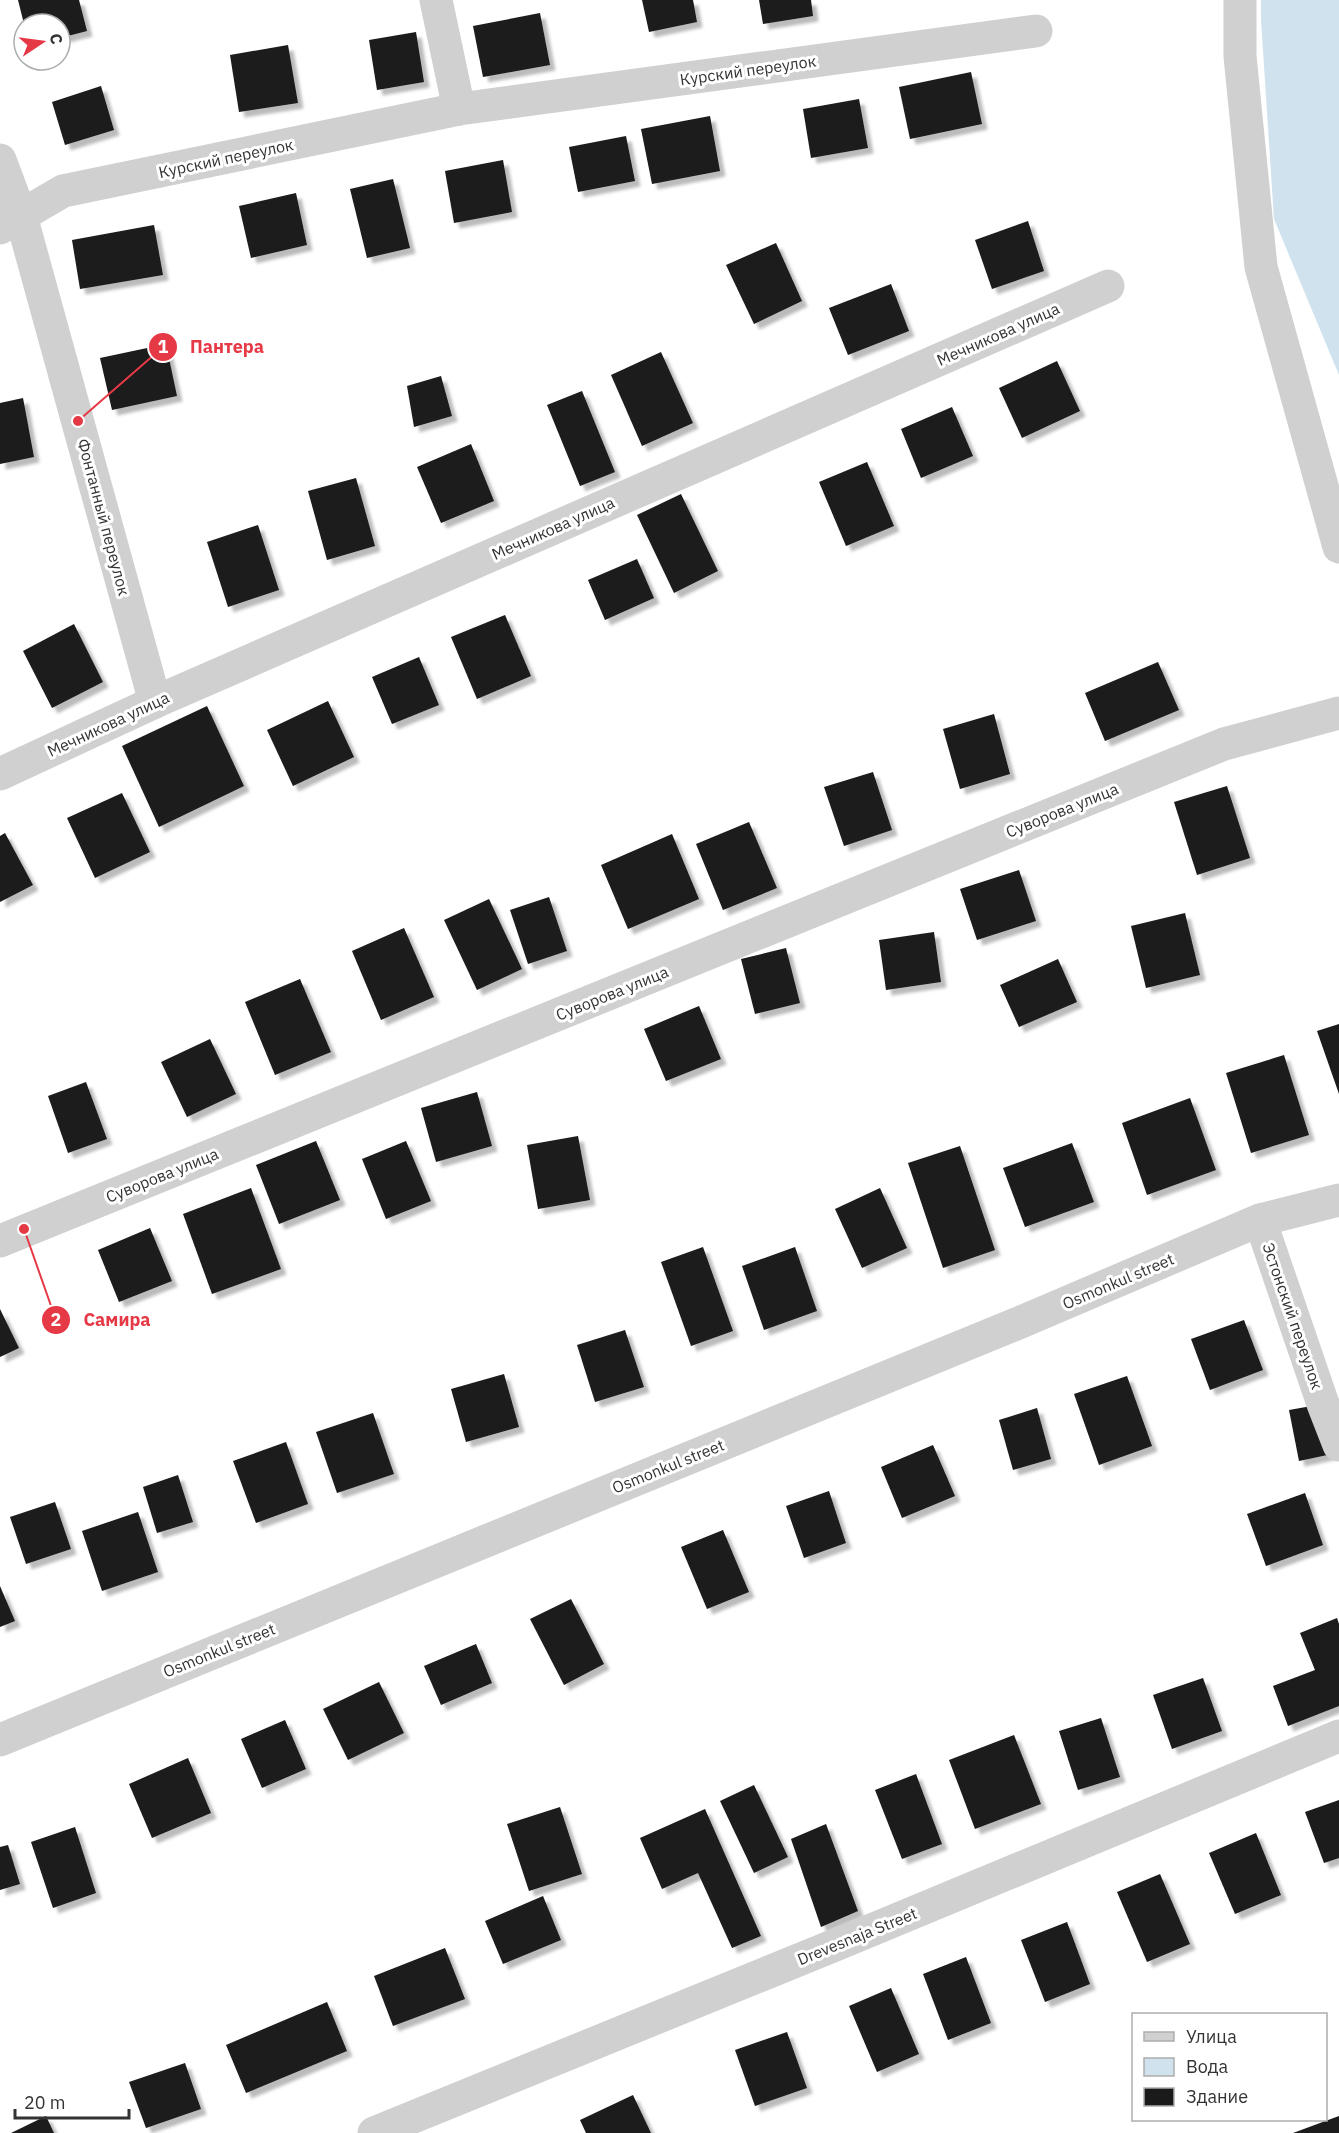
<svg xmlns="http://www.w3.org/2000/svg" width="1339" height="2133" font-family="'IBM Plex Sans',sans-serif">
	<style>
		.water { fill: #cfe2ee }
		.building { fill: #1a1a1a; filter: url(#shadow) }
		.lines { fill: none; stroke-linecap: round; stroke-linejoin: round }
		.minor { stroke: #d0d0d0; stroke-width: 33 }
		.labels { text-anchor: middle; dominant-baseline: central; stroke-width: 6; stroke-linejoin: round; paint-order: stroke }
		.street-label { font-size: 16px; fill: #333; stroke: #fff }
		.leader { fill: none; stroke: #e63946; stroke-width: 2 }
		.callout-dot { fill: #e63946; stroke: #fff; stroke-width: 2 }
		.mark-label { font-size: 18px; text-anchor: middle; font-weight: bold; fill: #fff }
		.callout-label { font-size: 18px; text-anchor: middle; font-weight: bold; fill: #e63946; stroke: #fff; stroke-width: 6; stroke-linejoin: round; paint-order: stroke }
	</style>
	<defs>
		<filter id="shadow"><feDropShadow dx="5.5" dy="5.5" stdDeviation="1.5" flood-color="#0004"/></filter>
	</defs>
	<rect width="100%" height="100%" fill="#fff"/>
	<!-- water -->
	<path class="water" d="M 1261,0 L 1339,0 L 1339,375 L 1274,219 L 1261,20 Z"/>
	<!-- building -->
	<g class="building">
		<path d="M 18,0 L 79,0 L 87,31 L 60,38 L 60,24 L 24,24 Z"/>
		<path d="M 642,0 L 693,0 L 697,22 L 649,32 Z"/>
		<path d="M 759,0 L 811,0 L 813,16 L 763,24 Z"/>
		<path d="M 540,13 L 550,65 L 483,77 L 473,26 Z"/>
		<path d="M 416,32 L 424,82 L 377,90 L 369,40 Z"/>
		<path d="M 288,45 L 298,103 L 239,112 L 230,55 Z"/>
		<path d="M 971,72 L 982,124 L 910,139 L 899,87 Z"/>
		<path d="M 101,86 L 114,130 L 65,145 L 52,102 Z"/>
		<path d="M 859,99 L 868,148 L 811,158 L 803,109 Z"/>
		<path d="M 710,116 L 720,171 L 652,184 L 641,129 Z"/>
		<path d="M 626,136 L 635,181 L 578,192 L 569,147 Z"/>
		<path d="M 503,160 L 512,212 L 454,223 L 445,171 Z"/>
		<path d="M 393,179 L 410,248 L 367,258 L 350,189 Z"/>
		<path d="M 296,193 L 307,245 L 251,258 L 239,206 Z"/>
		<path d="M 1028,221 L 1044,271 L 992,289 L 975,240 Z"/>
		<path d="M 154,225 L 163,275 L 80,289 L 72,240 Z"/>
		<path d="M 776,243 L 802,301 L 754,324 L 726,265 Z"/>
		<path d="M 891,284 L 909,331 L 848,355 L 829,308 Z"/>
		<path d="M 166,344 L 177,396 L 112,410 L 100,358 Z"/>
		<path d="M 661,352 L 693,423 L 642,446 L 611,375 Z"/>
		<path d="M 1057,361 L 1080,411 L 1022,438 L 999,388 Z"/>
		<path d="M 441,376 L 452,416 L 414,427 L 407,386 Z"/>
		<path d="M 582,391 L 615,472 L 580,486 L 547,405 Z"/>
		<path d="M 23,398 L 34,457 L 0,464 L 0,403 Z"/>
		<path d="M 952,407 L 973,456 L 921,478 L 901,429 Z"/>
		<path d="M 471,444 L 494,501 L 441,523 L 417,467 Z"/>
		<path d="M 867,462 L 894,526 L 846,546 L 819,482 Z"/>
		<path d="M 356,478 L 375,546 L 327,560 L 308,491 Z"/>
		<path d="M 681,494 L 718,571 L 674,593 L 637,515 Z"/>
		<path d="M 258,525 L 279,590 L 228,607 L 207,542 Z"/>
		<path d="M 637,559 L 654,598 L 605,620 L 588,580 Z"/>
		<path d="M 505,615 L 531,676 L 477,699 L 451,637 Z"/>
		<path d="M 74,624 L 103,682 L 52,708 L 23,651 Z"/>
		<path d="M 419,657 L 439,705 L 392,724 L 372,677 Z"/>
		<path d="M 1158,662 L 1179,710 L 1105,741 L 1085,693 Z"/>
		<path d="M 328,701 L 354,757 L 293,786 L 267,730 Z"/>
		<path d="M 207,706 L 244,786 L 159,827 L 122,746 Z"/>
		<path d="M 994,714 L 1010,774 L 960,789 L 943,729 Z"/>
		<path d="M 873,772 L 892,830 L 844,846 L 824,787 Z"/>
		<path d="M 1227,786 L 1250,858 L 1197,875 L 1174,802 Z"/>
		<path d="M 122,793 L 150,852 L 95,878 L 67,818 Z"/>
		<path d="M 749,822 L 777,888 L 723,910 L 696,844 Z"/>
		<path d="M 5,833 L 33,885 L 0,902 L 0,836 Z"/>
		<path d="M 672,834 L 699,899 L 628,929 L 601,865 Z"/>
		<path d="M 1019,870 L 1036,921 L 977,940 L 960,889 Z"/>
		<path d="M 549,897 L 567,951 L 528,964 L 510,910 Z"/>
		<path d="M 489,899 L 522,969 L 477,990 L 444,920 Z"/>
		<path d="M 1185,913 L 1200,975 L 1146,988 L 1131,926 Z"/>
		<path d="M 404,928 L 434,997 L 381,1020 L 352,951 Z"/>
		<path d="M 934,932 L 941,982 L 886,990 L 879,940 Z"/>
		<path d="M 786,948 L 800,1003 L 755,1014 L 741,959 Z"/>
		<path d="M 1058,959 L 1077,1002 L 1019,1027 L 1000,985 Z"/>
		<path d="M 300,979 L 331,1052 L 275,1075 L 245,1002 Z"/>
		<path d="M 699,1006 L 721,1059 L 666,1081 L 644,1029 Z"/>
		<path d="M 1339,1024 L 1339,1094 L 1317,1031 Z"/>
		<path d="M 210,1039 L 236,1094 L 187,1117 L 161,1062 Z"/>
		<path d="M 1284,1055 L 1309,1135 L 1251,1153 L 1226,1073 Z"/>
		<path d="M 86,1082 L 107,1139 L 68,1153 L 48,1096 Z"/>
		<path d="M 477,1092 L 492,1146 L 436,1162 L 421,1108 Z"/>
		<path d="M 1190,1098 L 1216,1170 L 1147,1195 L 1122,1123 Z"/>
		<path d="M 578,1136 L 590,1200 L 538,1209 L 527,1145 Z"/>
		<path d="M 316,1141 L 340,1200 L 279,1224 L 256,1165 Z"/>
		<path d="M 406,1141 L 431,1201 L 386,1219 L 362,1159 Z"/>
		<path d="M 1072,1143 L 1094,1202 L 1025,1227 L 1003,1168 Z"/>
		<path d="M 960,1146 L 995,1250 L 943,1268 L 908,1163 Z"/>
		<path d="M 251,1188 L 281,1269 L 212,1294 L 183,1214 Z"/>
		<path d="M 880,1188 L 907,1248 L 862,1268 L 835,1209 Z"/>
		<path d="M 150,1228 L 172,1281 L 119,1302 L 98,1250 Z"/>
		<path d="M 703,1247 L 733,1331 L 691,1346 L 661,1262 Z"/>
		<path d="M 795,1247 L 817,1311 L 764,1330 L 742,1266 Z"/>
		<path d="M 0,1309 L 19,1348 L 0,1357 Z"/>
		<path d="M 1244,1320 L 1263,1370 L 1210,1390 L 1191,1339 Z"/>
		<path d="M 625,1330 L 644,1387 L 595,1402 L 577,1345 Z"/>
		<path d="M 504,1374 L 519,1427 L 466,1442 L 451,1389 Z"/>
		<path d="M 1127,1376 L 1152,1446 L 1099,1465 L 1074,1394 Z"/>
		<path d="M 1323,1404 L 1332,1454 L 1299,1461 L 1289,1410 Z"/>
		<path d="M 1037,1408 L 1051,1459 L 1013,1470 L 999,1420 Z"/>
		<path d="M 373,1413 L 394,1474 L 337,1493 L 316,1432 Z"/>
		<path d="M 286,1442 L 308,1504 L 256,1523 L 233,1461 Z"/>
		<path d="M 933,1445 L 955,1496 L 902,1518 L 881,1467 Z"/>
		<path d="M 178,1475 L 193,1522 L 157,1533 L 143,1487 Z"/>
		<path d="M 829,1491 L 846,1543 L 804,1558 L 786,1506 Z"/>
		<path d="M 1305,1493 L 1323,1545 L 1266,1566 L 1247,1514 Z"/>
		<path d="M 55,1502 L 71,1549 L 26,1564 L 10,1517 Z"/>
		<path d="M 138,1512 L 158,1572 L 102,1591 L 82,1531 Z"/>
		<path d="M 723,1530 L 749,1592 L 707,1609 L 681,1547 Z"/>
		<path d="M 0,1586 L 15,1621 L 0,1627 Z"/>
		<path d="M 571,1599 L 604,1664 L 564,1685 L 530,1619 Z"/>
		<path d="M 1337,1618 L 1339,1624 L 1339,1706 L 1288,1726 L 1273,1686 L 1315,1670 L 1300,1633 Z"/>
		<path d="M 476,1644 L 492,1683 L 441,1705 L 424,1666 Z"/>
		<path d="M 1203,1678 L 1222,1731 L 1172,1749 L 1153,1695 Z"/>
		<path d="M 379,1682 L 404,1733 L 348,1760 L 323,1709 Z"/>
		<path d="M 1101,1718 L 1120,1777 L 1078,1790 L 1059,1731 Z"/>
		<path d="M 285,1720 L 306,1769 L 262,1788 L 241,1739 Z"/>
		<path d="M 1014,1735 L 1041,1804 L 975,1829 L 949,1760 Z"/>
		<path d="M 188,1758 L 211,1813 L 152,1838 L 129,1784 Z"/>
		<path d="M 916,1774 L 942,1844 L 902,1859 L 875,1790 Z"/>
		<path d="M 754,1785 L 788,1857 L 754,1873 L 720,1801 Z"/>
		<path d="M 1339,1800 L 1339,1858 L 1324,1863 L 1305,1812 Z"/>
		<path d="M 560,1807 L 582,1874 L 529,1891 L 507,1824 Z"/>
		<path d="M 705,1809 L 761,1936 L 732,1948 L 698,1873 L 662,1889 L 640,1838 Z"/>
		<path d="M 826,1824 L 858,1911 L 821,1927 L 791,1839 Z"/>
		<path d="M 75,1827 L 96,1893 L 53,1908 L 31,1842 Z"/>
		<path d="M 1256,1833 L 1281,1895 L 1235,1914 L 1209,1853 Z"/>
		<path d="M 8,1845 L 20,1884 L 0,1890 L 0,1847 Z"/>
		<path d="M 1160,1874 L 1190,1944 L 1147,1962 L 1117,1892 Z"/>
		<path d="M 543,1896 L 561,1940 L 503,1964 L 485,1921 Z"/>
		<path d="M 1067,1922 L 1090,1984 L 1045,2002 L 1021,1940 Z"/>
		<path d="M 445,1948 L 465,1999 L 393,2026 L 374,1976 Z"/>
		<path d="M 966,1957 L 991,2023 L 948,2040 L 923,1974 Z"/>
		<path d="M 891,1988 L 919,2054 L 877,2072 L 849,2006 Z"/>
		<path d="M 327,2002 L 347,2051 L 246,2093 L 226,2045 Z"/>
		<path d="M 787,2032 L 807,2088 L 755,2106 L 735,2050 Z"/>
		<path d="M 185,2063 L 201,2109 L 146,2128 L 129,2082 Z"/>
		<path d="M 633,2095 L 651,2133 L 586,2133 L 580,2120 Z"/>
		<path d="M 46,2116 L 54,2133 L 11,2133 Z"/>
		<path d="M 1339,2116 L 1339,2133 L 1293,2133 Z"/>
	</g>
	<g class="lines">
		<!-- minor -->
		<g class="minor">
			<path d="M 436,0 L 459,109"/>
			<path d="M 1240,0 L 1240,56 L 1261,267 L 1339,547"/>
			<path d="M 0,160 L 21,216 L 155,702"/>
			<path d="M 0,228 L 63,191 L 459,109 L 1036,31"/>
			<path d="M 0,774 L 155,702 L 1108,286"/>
			<path d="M 1260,1220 L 1323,1404 L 1339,1445"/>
			<path d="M 0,1241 L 1224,744 L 1339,713"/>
			<path d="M 0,1740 L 1021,1322 L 1260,1220 L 1339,1200"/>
			<path d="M 374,2133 L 845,1941 L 1339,1736"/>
		</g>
	</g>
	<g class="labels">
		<!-- street labels -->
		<g class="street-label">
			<text transform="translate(748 70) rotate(-8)">Курский переулок</text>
			<text transform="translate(226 158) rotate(-12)">Курский переулок</text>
			<text transform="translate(998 334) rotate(-24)">Мечникова улица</text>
			<text transform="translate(104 517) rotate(75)">Фонтанный переулок</text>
			<text transform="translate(553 528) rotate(-24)">Мечникова улица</text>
			<text transform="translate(108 724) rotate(-25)">Мечникова улица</text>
			<text transform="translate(1062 810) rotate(-22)">Суворова улица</text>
			<text transform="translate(612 993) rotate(-22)">Суворова улица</text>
			<text transform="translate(162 1175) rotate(-22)">Суворова улица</text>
			<text transform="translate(1118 1281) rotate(-23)">Osmonkul street</text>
			<text transform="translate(1293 1316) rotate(71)">Эстонский переулок</text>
			<text transform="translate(668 1466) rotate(-22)">Osmonkul street</text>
			<text transform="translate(219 1650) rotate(-22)">Osmonkul street</text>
			<text transform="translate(857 1936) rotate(-22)">Drevesnaja Street</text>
		</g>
	</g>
	<!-- callouts -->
	<path class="leader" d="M78 421L163 347M24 1229L56 1320"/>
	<g class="callout-dot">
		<circle cx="78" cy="421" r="6"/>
		<circle cx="24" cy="1229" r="6"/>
		<circle cx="163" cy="347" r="15"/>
		<circle cx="56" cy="1320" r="15"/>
	</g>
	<g class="mark-label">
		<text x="163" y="353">1</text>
		<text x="56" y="1326">2</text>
	</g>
	<g class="callout-label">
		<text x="227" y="353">Пантера</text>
		<text x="117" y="1326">Самира</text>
	</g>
	<!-- legend -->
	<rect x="1132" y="2013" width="195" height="108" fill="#ffffff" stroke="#adadad" stroke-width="1.5"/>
	<rect x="1144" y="2032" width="30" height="9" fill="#d0d0d0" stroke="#adadad" stroke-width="1.5"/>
	<text x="1186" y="2043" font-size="18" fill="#333333">Улица</text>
	<rect x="1144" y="2058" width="30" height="18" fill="#cfe2ee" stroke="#adadad" stroke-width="1.5"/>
	<text x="1186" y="2073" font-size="18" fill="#333333">Вода</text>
	<rect x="1144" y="2088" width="30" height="18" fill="#1a1a1a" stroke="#adadad" stroke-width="1.5"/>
	<text x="1186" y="2103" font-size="18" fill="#333333">Здание</text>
	<!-- north arrow -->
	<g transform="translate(42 42) rotate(77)"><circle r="28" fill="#ffffff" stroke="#adadad" stroke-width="1.5"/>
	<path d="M0-4.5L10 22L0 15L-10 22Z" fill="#e63946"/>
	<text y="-9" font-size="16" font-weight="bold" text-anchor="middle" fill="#333333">С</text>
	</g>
	<!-- scale -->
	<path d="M15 2109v9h114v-9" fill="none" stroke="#333333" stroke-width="3"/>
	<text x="24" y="2109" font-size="18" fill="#333333" stroke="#ffffff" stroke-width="4.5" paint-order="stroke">20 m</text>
</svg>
